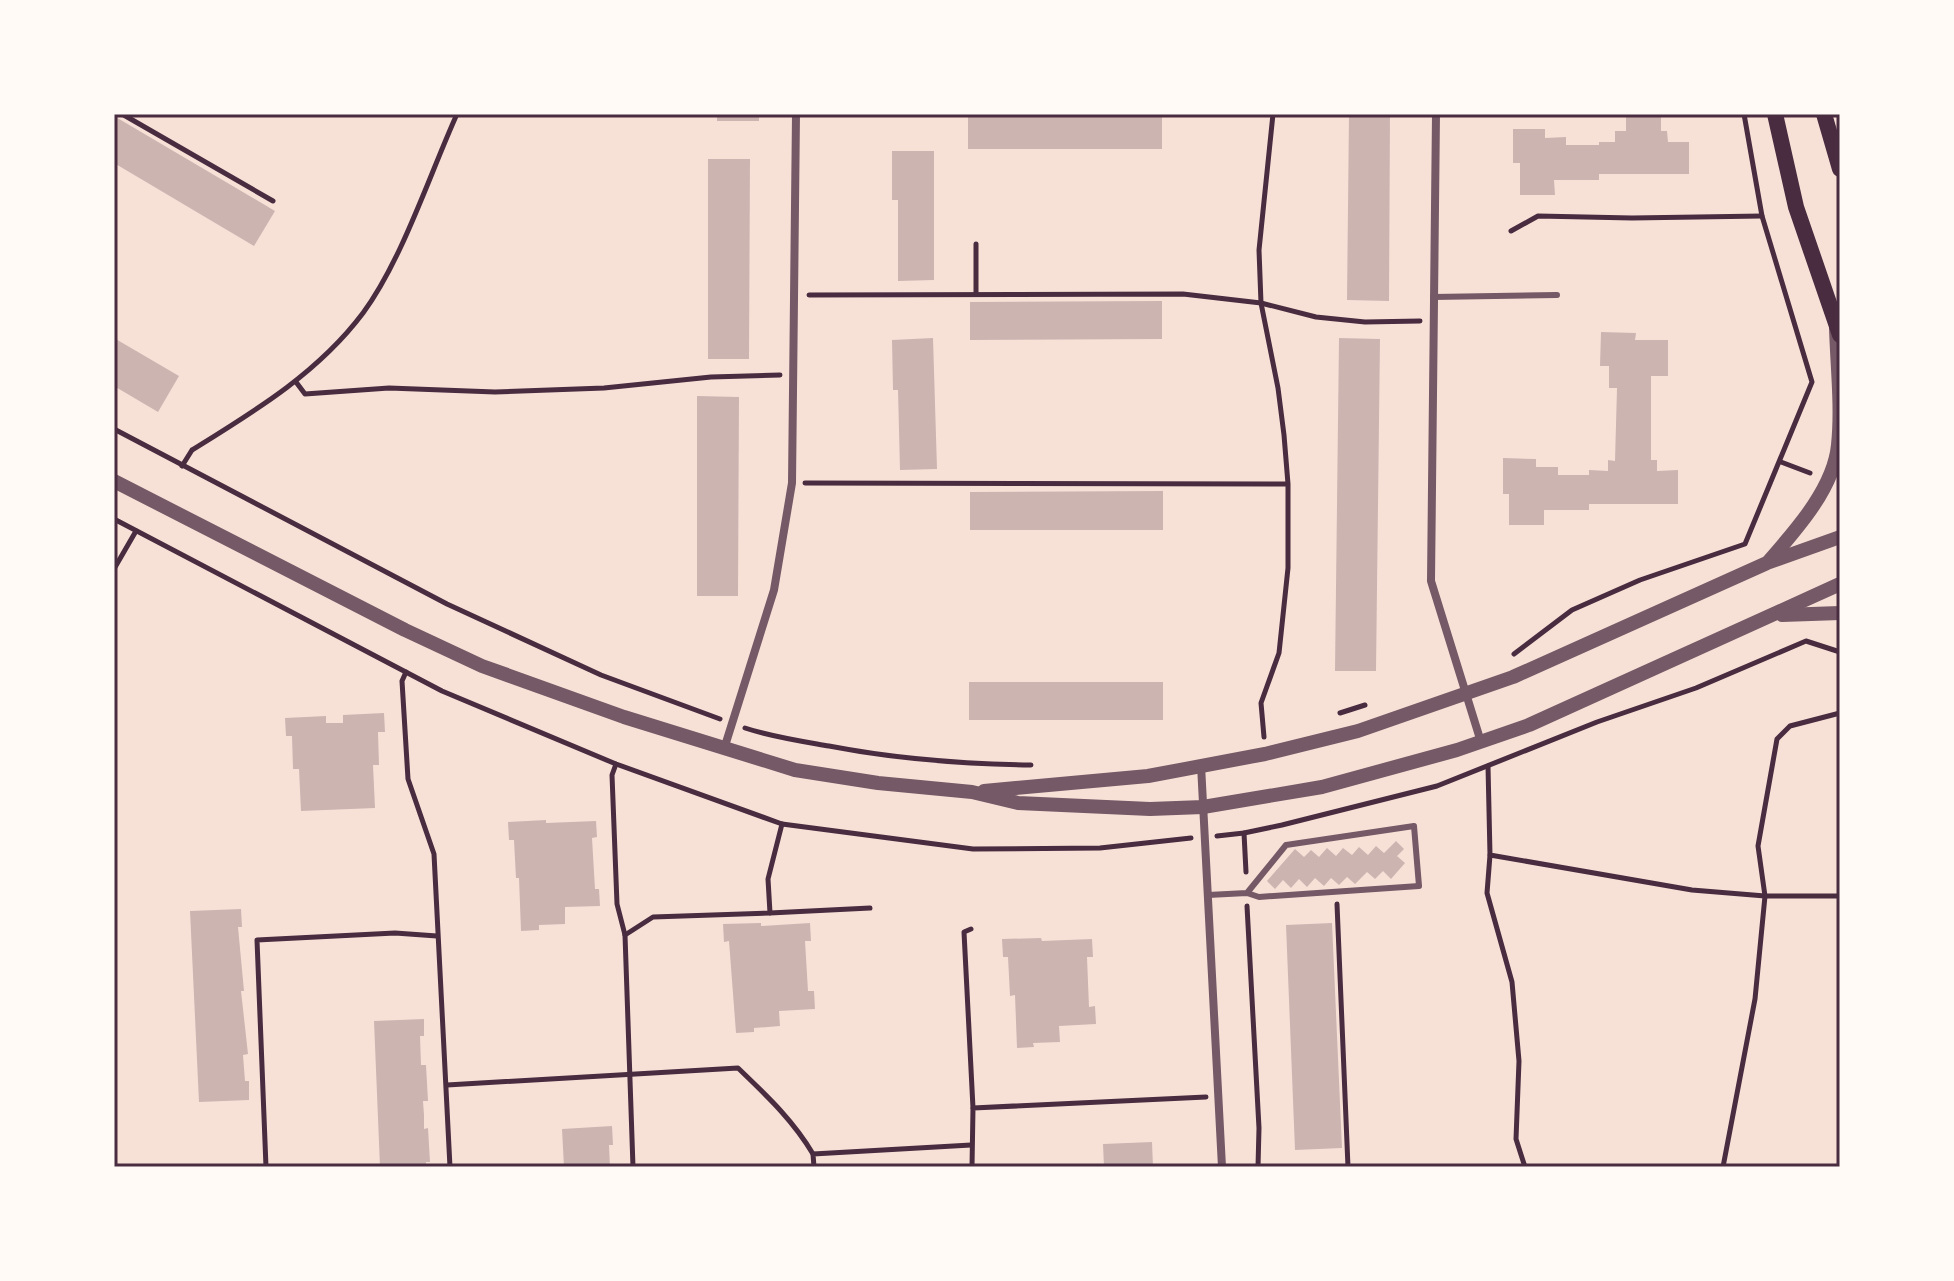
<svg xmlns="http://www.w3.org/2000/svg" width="1954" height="1281" font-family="Poppins,sans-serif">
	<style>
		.building { fill: #ccb4b1 }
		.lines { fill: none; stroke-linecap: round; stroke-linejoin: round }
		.path { stroke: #4a2c40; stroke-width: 5 }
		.service { stroke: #755966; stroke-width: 6 }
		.minor { stroke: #755966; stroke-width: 8 }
		.tertiary { stroke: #755966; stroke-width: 14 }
		.secondary { stroke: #4a2c40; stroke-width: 16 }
		.neatline { fill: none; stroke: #4a2c40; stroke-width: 3 }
	</style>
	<rect width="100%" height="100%" fill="#f7e1d7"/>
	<!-- building -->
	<g class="building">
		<rect x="717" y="114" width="42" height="7"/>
		<rect x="968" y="114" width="194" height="35"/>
		<path d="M 1349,114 L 1390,114 L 1389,301 L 1347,300 Z"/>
		<path d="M 1626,114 L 1661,114 L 1661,131 L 1667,131 L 1668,142 L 1689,142 L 1689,174 L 1599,174 L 1599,180 L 1554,180 L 1555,195 L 1520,195 L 1520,163 L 1513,163 L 1513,129 L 1545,129 L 1545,138 L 1566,137 L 1566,145 L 1599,145 L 1599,142 L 1615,142 L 1615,131 L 1626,131 Z"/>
		<path d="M 114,116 L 275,211 L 254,246 L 114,163 Z"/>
		<path d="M 892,151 L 934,151 L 934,280 L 898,281 L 898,200 L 892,200 Z"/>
		<path d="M 708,159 L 750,159 L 749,359 L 708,359 Z"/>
		<path d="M 1162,301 L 1162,339 L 970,340 L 970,302 Z"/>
		<path d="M 1601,332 L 1636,333 L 1635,340 L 1668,340 L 1668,376 L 1651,376 L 1651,460 L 1657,460 L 1657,471 L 1678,470 L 1678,504 L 1589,504 L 1589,510 L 1544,510 L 1544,525 L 1509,525 L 1509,494 L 1503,494 L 1503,458 L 1536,459 L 1536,467 L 1558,467 L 1558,475 L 1589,475 L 1589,470 L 1608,471 L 1608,460 L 1615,461 L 1617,388 L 1609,388 L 1609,366 L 1600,366 Z"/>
		<path d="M 114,338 L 179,376 L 158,412 L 114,386 Z"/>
		<path d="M 933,338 L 937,469 L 900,470 L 898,390 L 893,390 L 892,340 Z"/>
		<path d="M 1339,338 L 1380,339 L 1376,671 L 1335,671 Z"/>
		<path d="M 697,396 L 739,397 L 738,596 L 697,596 Z"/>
		<path d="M 1163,491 L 1163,530 L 970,530 L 970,492 Z"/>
		<rect x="969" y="682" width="194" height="38"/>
		<path d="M 384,713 L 385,732 L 378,732 L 379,765 L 373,765 L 375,808 L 301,811 L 299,769 L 293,769 L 292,736 L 286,736 L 285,718 L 326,716 L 326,723 L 343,723 L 343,715 Z"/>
		<path d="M 546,820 L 546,823 L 596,821 L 597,837 L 592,838 L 595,889 L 599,889 L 600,906 L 565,907 L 565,924 L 539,925 L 539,930 L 521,931 L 519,878 L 516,878 L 514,840 L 509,840 L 508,822 Z"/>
		<path d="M 1396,841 L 1404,849 L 1397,856 L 1405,863 L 1391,879 L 1383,871 L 1375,879 L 1367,872 L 1355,884 L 1347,877 L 1339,885 L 1331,878 L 1324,886 L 1315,878 L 1307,887 L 1299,879 L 1291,888 L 1283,880 L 1275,889 L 1267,881 L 1295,849 L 1304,857 L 1311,850 L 1319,857 L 1327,848 L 1336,856 L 1343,848 L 1352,855 L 1359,847 L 1368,855 L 1376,846 L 1384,853 Z"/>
		<path d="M 241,909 L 242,927 L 238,927 L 244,991 L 241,991 L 248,1054 L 243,1055 L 245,1081 L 249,1081 L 249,1100 L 199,1102 L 190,911 Z"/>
		<path d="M 761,923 L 761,926 L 810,923 L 811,941 L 805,941 L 808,991 L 814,991 L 815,1009 L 779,1011 L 780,1026 L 754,1028 L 754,1032 L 736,1033 L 729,941 L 724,942 L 723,924 Z"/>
		<path d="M 1332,923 L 1342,1148 L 1295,1150 L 1286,925 Z"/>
		<path d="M 1041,938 L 1042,941 L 1092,939 L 1093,957 L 1087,957 L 1089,1007 L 1095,1006 L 1096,1024 L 1059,1026 L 1060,1042 L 1033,1043 L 1034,1047 L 1017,1048 L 1015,995 L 1010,996 L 1008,957 L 1003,957 L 1002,939 Z"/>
		<path d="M 424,1019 L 424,1036 L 420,1036 L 421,1065 L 426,1065 L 428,1101 L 423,1101 L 424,1115 L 424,1129 L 428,1128 L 430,1162 L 426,1162 L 426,1167 L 380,1167 L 374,1021 Z"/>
		<path d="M 612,1126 L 613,1145 L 609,1145 L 610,1167 L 564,1167 L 562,1129 Z"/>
		<path d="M 1152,1142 L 1153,1167 L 1104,1167 L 1103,1144 Z"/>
	</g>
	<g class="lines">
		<!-- path -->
		<g class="path">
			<path d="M 122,114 L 273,201"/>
			<path d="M 1511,231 L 1538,216 L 1632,218 L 1762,216"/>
			<path d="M 976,293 L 976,244"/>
			<path d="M 809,295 L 1183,294 L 1261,303 L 1316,317 L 1365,322 L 1420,321"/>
			<path d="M 296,382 L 305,394 L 389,388 L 495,392 L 604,388 L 711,377 L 780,375"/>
			<path d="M 114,429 L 447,604 L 601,675 L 720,719"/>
			<path d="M 1781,462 L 1810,473"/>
			<path d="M 182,466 L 192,450 C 255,411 318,373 363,313 C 402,260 429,176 457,114"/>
			<path d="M 805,483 L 1287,484"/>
			<path d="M 114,519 L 442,691 L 616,764 L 782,824 L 973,849 L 1100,848 L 1191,838"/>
			<path d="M 114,569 L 136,531"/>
			<path d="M 1514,654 L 1572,610 L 1640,580 L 1745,544 L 1812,382 L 1762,216 L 1744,114"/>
			<path d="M 406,672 L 402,681 L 408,779 L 434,854 L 450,1167"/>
			<path d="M 1340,713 L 1365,705"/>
			<path d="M 745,728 C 772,737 800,741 829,746 C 896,759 963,764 1031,765"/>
			<path d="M 1264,737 L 1261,703 L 1279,653 L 1288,568 L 1288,484 L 1284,435 L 1278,388 L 1261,303 L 1259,250 L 1273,114"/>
			<path d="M 616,764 L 612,775 L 617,904 L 625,935 L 633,1167"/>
			<path d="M 1488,766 L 1490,855 L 1692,890 L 1765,896 L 1840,896"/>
			<path d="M 1244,833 L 1246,872"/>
			<path d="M 1217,836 L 1244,833 L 1282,825 L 1437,786 L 1597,722 L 1696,688 L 1806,641 L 1840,652"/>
			<path d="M 1490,855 L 1487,893 L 1512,982 L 1519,1061 L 1516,1139 L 1525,1167"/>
			<path d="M 1337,904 L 1348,1167"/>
			<path d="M 1247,906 L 1259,1128 L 1258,1167"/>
			<path d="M 770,913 L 870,908"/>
			<path d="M 971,929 L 964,932 L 973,1108"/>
			<path d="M 625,935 L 653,917 L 770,913 L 768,879 L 782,824"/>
			<path d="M 447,1085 L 738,1068 C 766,1095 793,1120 813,1154"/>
			<path d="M 266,1167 L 257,940 L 395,933 L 437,936"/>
			<path d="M 814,1167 L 813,1154 L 971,1145"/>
			<path d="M 972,1167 L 973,1108 L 1206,1097"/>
			<path d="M 1723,1167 L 1755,999 L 1765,896 L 1758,846 L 1777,739 L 1790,726 L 1840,713"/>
		</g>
		<!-- service -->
		<g class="service">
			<path d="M 1433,297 L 1557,295"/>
			<path d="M 1208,895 L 1247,893 L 1259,897 L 1419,886 L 1414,826 L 1286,845 L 1247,893"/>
		</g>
		<!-- minor -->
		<g class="minor">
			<path d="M 1436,114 L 1431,581 L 1481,742"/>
			<path d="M 724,749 L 774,590 L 792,483 L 796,114"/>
			<path d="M 1201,765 L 1222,1167"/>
		</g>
		<!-- tertiary -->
		<g class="tertiary">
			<path d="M 114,481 L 405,630 L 482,666 L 624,717 L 795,770 L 878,783 L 972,792 L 1018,803 L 1150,809 L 1203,807 L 1322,787 L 1457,750 L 1529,725 L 1840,584"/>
			<path d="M 1769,561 C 1796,530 1834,488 1838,445 C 1842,407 1837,365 1836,327"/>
			<path d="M 1782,615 L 1840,613"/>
			<path d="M 984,791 L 1148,776 L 1265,754 L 1358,731 L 1513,677 L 1767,563 L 1840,537"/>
		</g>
		<!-- secondary -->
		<g class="secondary">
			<path d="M 1775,114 L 1796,207 L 1840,335"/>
			<path d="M 1824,114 L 1840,169"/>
		</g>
	</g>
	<!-- border -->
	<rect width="1954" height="1281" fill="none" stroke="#fffaf5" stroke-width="232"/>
	<rect x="116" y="116" width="1722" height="1049" class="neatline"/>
</svg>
